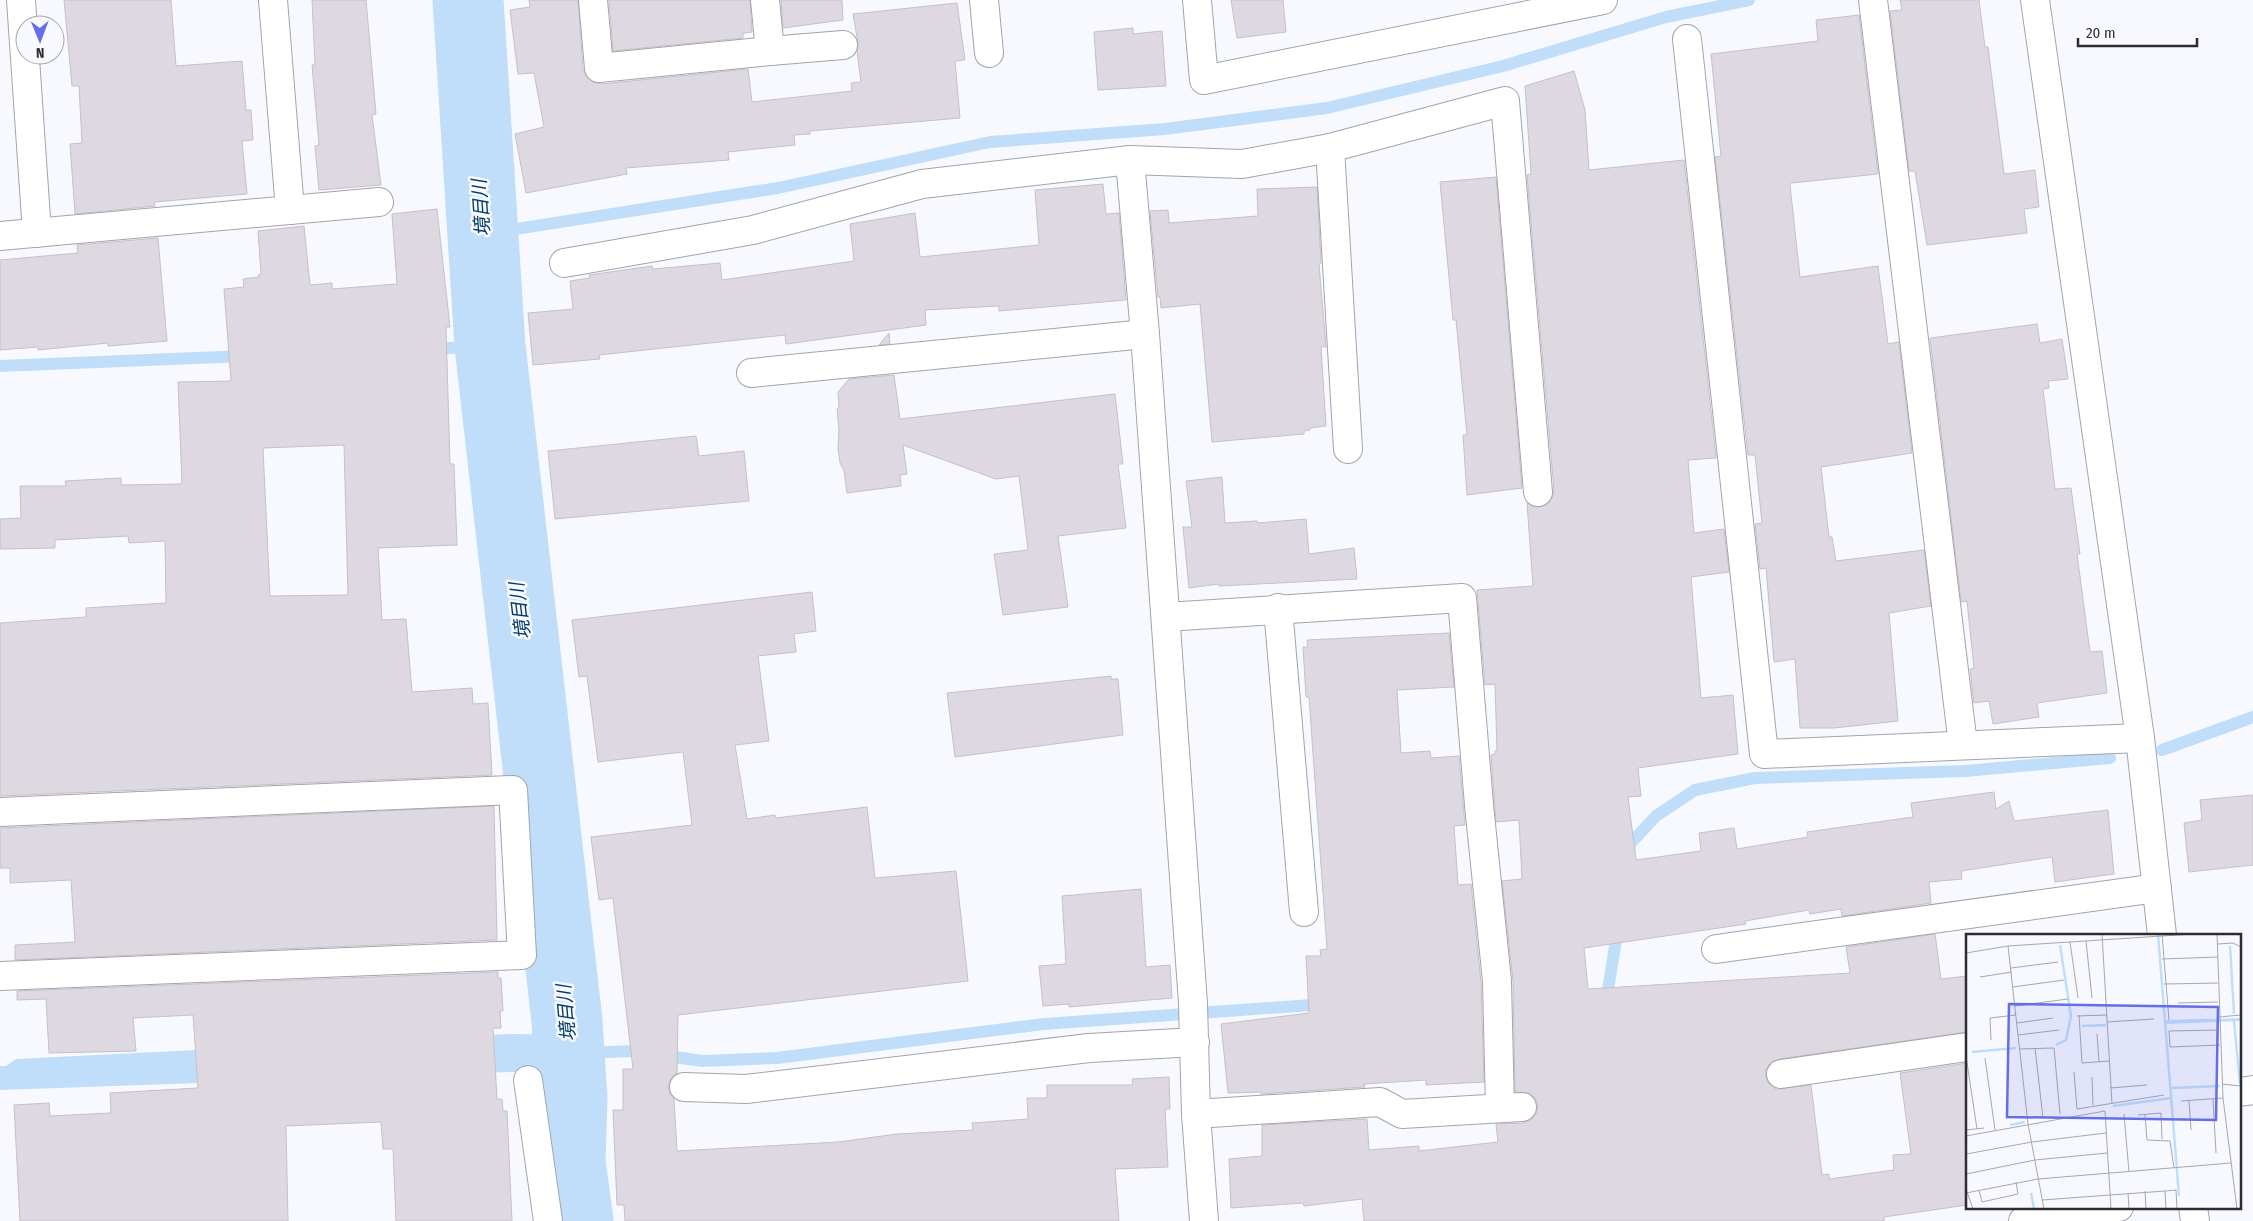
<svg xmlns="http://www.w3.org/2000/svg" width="2253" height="1221" font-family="'Fira Sans Condensed','Noto Sans JP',sans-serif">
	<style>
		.water { fill: #c0def9 }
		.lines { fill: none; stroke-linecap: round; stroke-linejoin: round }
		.stream { stroke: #c0def9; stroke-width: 12 }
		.river { stroke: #c0def9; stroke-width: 71 }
		.building { fill: #ded9e1; stroke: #c6c0c8; fill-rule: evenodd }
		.minor-casing { stroke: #a2a4ad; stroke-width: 30 }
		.minor { stroke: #fff; stroke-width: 28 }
		.labels { text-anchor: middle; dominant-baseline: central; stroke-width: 5; stroke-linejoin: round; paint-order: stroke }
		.water-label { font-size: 19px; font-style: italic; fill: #003c65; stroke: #f8f9ff }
		.inset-river { fill: none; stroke: #c0def9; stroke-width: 2.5 }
		.inset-road { fill: none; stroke: #a7a7ad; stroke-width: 1 }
		.view { fill: #646ee6; fill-opacity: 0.15; stroke: #646ee6; stroke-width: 2.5 }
		.inset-edge { fill: none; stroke: #2d2d31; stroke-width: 2.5 }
	</style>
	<rect width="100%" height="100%" fill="#f8f9ff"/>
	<!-- water -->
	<path class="water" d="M 512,1034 L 568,1035 L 570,1070 L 0,1090 L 0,1066 L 6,1066 L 16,1059 Z"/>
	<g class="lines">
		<!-- stream -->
		<g class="stream">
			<path d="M 484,234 L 778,188 L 990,142 L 1165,129 L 1327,108 L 1503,66 L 1666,17 L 1749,0"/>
			<path d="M 430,349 L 490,346"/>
			<path d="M 0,366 L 245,356"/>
			<path d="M 2162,750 L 2253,717"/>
			<path d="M 1629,855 L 1630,844 L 1656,816 L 1695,790 L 1755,778 L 1965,771 L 2110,758"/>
			<path d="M 1606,1003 L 1618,927"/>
			<path d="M 552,1054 L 634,1051 L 702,1061 L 777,1058 L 1044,1024 L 1326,1004"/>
		</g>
		<!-- river -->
		<path class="river" d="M 468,0 L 490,346 L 567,1021 L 572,1099 L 570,1162 L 578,1221"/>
	</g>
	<!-- building -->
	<g class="building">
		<path d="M 64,0 L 171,0 L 176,66 L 242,61 L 246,110 L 251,110 L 253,140 L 242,141 L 247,194 L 154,202 L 155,206 L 75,214 L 70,144 L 82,143 L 79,86 L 72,86 Z"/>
		<path d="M 312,0 L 366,0 L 376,114 L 372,115 L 381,185 L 319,190 L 315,146 L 319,145 L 312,65 L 315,65 Z"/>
		<path d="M 529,0 L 578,0 L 583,69 L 587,77 L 593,82 L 601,84 L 748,69 L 752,102 L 852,91 L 851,83 L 861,82 L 857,51 L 858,43 L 853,14 L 957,3 L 965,60 L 955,61 L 960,118 L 810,131 L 810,134 L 794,135 L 795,145 L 728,152 L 729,160 L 626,168 L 627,174 L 526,193 L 515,134 L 544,127 L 534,73 L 518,74 L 510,10 L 530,7 Z"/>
		<path d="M 609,0 L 750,0 L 752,32 L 743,33 L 743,38 L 613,51 Z"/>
		<path d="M 781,0 L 842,0 L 843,20 L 783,28 Z"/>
		<path d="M 1231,0 L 1283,0 L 1286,32 L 1237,38 Z"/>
		<path d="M 1900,0 L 1979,0 L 1985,47 L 1988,47 L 2004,174 L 2035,170 L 2039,207 L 2024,209 L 2027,233 L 1927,245 L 1915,171 L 1909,171 L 1890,11 L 1902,10 Z"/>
		<path d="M 1859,15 L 1878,174 L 1792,183 L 1790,185 L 1800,277 L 1878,266 L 1888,344 L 1899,342 L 1912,453 L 1821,467 L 1829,537 L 1832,537 L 1836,561 L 1924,550 L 1931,606 L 1889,613 L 1898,721 L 1834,728 L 1800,728 L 1795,659 L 1774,662 L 1766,568 L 1760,569 L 1755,524 L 1762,523 L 1755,455 L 1748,455 L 1715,157 L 1721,156 L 1711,54 L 1818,41 L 1816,20 Z"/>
		<path d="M 1133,28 L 1133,34 L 1162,31 L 1166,86 L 1098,90 L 1094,32 Z"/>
		<path d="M 1574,71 L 1585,110 L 1589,170 L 1684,160 L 1716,458 L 1688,460 L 1694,533 L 1724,529 L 1729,572 L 1691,577 L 1701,698 L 1733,695 L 1738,754 L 1638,768 L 1641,796 L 1628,797 L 1636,860 L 1701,851 L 1699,833 L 1734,828 L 1737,849 L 1808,837 L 1807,832 L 1913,817 L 1911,803 L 1994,792 L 1996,809 L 2009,801 L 2014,821 L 2108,810 L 2114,874 L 2055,882 L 2052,857 L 1961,871 L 1962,879 L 1929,882 L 1931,903 L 1842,916 L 1841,909 L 1810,914 L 1809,910 L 1745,921 L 1746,924 L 1584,948 L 1588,989 L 1850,973 L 1846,947 L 1935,934 L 1941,979 L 1967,976 L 1967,1032 L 1779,1059 L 1771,1062 L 1766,1069 L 1766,1076 L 1768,1083 L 1776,1089 L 1811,1085 L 1822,1175 L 1829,1174 L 1829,1179 L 1894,1170 L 1893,1155 L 1911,1154 L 1900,1073 L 1967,1063 L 1967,1205 L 1884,1217 L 1884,1221 L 1364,1221 L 1362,1199 L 1304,1206 L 1303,1203 L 1231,1208 L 1229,1159 L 1262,1156 L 1262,1125 L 1367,1119 L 1369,1150 L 1419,1146 L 1419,1151 L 1498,1142 L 1496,1124 L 1523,1123 L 1531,1120 L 1536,1114 L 1538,1106 L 1535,1098 L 1529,1093 L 1515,1092 L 1513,981 L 1502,881 L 1522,879 L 1519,820 L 1496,822 L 1491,755 L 1495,754 L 1495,751 L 1497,751 L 1495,684 L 1485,685 L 1477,590 L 1533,586 L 1527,503 L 1532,506 L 1540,507 L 1547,504 L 1552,498 L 1554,491 L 1527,175 L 1531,174 L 1525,86 Z"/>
		<path d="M 1496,177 L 1522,488 L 1467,495 L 1463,435 L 1467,435 L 1456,320 L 1453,320 L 1440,182 Z"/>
		<path d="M 1103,184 L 1106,214 L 1119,213 L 1126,300 L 999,311 L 999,306 L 925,310 L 926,325 L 786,344 L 785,335 L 599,355 L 600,359 L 533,365 L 528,313 L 573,309 L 570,281 L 590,278 L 589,275 L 652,266 L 653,269 L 720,263 L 722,280 L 854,261 L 850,224 L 915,213 L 920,257 L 1039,245 L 1035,190 Z"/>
		<path d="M 1317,187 L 1321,263 L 1319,264 L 1326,347 L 1321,347 L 1326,426 L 1310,428 L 1310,430 L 1304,431 L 1304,434 L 1212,442 L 1200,304 L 1161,308 L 1160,297 L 1158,297 L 1150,211 L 1168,210 L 1169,223 L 1258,216 L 1257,189 Z"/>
		<path d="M 437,209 L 450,327 L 446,327 L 450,464 L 454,464 L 457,545 L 378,548 L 382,620 L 406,619 L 412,692 L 472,688 L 473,704 L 488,703 L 492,775 L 0,796 L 0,623 L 86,617 L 86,608 L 166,603 L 165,541 L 129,543 L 128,536 L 55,540 L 55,548 L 0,549 L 0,519 L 21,518 L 20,486 L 66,486 L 65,481 L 121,478 L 121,485 L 182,484 L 178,382 L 231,381 L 224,289 L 244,287 L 243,279 L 259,277 L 258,275 L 261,274 L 258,231 L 304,226 L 310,285 L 332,283 L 332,289 L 397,284 L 392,214 ZM 344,445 L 348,595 L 270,596 L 263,448 Z"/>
		<path d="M 158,238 L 167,341 L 108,346 L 108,343 L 38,350 L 38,347 L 0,350 L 0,260 L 78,253 L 77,245 Z"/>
		<path d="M 2037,324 L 2040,343 L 2062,339 L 2068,379 L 2048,381 L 2049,388 L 2043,389 L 2055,489 L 2071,488 L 2080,554 L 2077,554 L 2090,652 L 2102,651 L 2107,693 L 2037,703 L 2039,717 L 1993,724 L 1989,701 L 1974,703 L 1970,669 L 1974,668 L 1967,601 L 1961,602 L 1930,338 Z"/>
		<path d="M 889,333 L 890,344 L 879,345 Z"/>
		<path d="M 894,375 L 900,419 L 1115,394 L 1123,464 L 1118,464 L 1126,528 L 1058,536 L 1068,607 L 1003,615 L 994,554 L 1028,550 L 1019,476 L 996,479 L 903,445 L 907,474 L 900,475 L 901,486 L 847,493 L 844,471 L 840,463 L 838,448 L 839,430 L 837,409 L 839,407 L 838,392 L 849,379 Z"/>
		<path d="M 696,436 L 699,456 L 744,451 L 749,501 L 555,519 L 548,451 Z"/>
		<path d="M 1222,477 L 1225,523 L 1257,521 L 1258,523 L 1306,519 L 1309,554 L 1354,548 L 1357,579 L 1219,586 L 1219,584 L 1189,588 L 1183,527 L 1192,527 L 1186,481 Z"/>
		<path d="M 812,592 L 816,631 L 794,634 L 796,652 L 758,656 L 769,741 L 735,745 L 747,819 L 775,815 L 776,818 L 867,807 L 875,878 L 956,871 L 968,981 L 678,1015 L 677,1073 L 671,1078 L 668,1087 L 670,1094 L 674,1099 L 677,1151 L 838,1142 L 897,1134 L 973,1130 L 972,1123 L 1028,1119 L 1027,1098 L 1047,1098 L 1047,1085 L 1133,1085 L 1132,1079 L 1169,1077 L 1170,1109 L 1165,1109 L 1168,1167 L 1115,1169 L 1119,1221 L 625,1221 L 624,1205 L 617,1205 L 613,1110 L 623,1110 L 623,1069 L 633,1069 L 613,898 L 599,900 L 591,837 L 692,825 L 683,752 L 598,762 L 587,676 L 579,677 L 572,620 Z"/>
		<path d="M 1449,633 L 1454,687 L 1397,690 L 1401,753 L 1430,751 L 1431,758 L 1459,756 L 1465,825 L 1454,826 L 1458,885 L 1471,884 L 1481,982 L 1484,1082 L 1426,1085 L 1426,1080 L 1364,1084 L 1365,1087 L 1261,1094 L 1261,1092 L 1228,1093 L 1221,1024 L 1309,1013 L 1306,956 L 1321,956 L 1320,950 L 1327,949 L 1309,697 L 1306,697 L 1303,647 L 1308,647 L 1307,640 Z"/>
		<path d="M 1111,676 L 1111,679 L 1118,679 L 1123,735 L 955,757 L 947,693 Z"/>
		<path d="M 2253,795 L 2253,865 L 2189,872 L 2184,823 L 2202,820 L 2200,800 Z"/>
		<path d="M 494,806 L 497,940 L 15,960 L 15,945 L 75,942 L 71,880 L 10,883 L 10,868 L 0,868 L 0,828 Z"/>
		<path d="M 1141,889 L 1146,967 L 1170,965 L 1172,998 L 1069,1007 L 1069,1004 L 1043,1006 L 1039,966 L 1066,964 L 1062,896 Z"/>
		<path d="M 498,972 L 498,978 L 501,978 L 503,1011 L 500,1011 L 501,1028 L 493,1028 L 497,1099 L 502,1099 L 503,1111 L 507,1111 L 512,1221 L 396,1221 L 393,1149 L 383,1149 L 381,1122 L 286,1126 L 288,1221 L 20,1221 L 14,1105 L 49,1103 L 50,1116 L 111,1113 L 110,1093 L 198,1088 L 193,1015 L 133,1018 L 136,1051 L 49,1053 L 46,999 L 17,1000 L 17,991 Z"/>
	</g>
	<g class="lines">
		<!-- minor casing -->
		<g class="minor-casing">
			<g id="minor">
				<path d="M 21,0 L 37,233"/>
				<path d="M 273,0 L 290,210"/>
				<path d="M 593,0 L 599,68 L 770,51 L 843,45"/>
				<path d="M 765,0 L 770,51"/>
				<path d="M 984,0 L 989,53"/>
				<path d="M 1197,0 L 1204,80 L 1603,0"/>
				<path d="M 1873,0 L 1963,745"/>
				<path d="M 2035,0 L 2140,738 L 2162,935"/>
				<path d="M 1687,39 L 1764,754 L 2140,738"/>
				<path d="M 1330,148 L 1348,449"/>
				<path d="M 1130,160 L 1145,334 L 1193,1003 L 1196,1114 L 1204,1221"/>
				<path d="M 0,236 L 379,202"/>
				<path d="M 564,263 L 753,230 L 922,184 L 1130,160 L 1242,164 L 1330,148 L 1505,101 L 1538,492"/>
				<path d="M 751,373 L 1145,334"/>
				<path d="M 1278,608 L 1304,912"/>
				<path d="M 1166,617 L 1462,598 L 1479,805 L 1497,981 L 1500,1108"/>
				<path d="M 0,812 L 513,790 L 522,955 L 0,976"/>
				<path d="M 1716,949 L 2157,888"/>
				<path d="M 1781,1074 L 1967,1047"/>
				<path d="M 528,1080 L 548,1221"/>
				<path d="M 684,1087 L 746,1089 L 1089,1048 L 1195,1042"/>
				<path d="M 2239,1092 L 2253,1090"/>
				<path d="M 1196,1114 L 1380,1102 L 1402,1114 L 1522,1107"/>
				<path d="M 2193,1207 L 2195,1221"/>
				<path d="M 2023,1221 L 2119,1207"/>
			</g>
		</g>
		<!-- minor -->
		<use href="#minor" class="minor"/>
	</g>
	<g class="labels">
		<!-- water labels -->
		<g class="water-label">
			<text transform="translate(481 208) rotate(-94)">境目川</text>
			<text transform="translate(520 611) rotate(-97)">境目川</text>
			<text transform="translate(566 1013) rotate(-95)">境目川</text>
		</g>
	</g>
	<!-- overview -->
	<g transform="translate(1966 934)">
		<rect width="275" height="275" fill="#f8f9ff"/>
		<path d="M 275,84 L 275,87 L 199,90 L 199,86 Z" fill="#c0def9"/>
		<path class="inset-river" d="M 192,0 L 213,262M 264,12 L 268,80M 268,87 L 274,150M 116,92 L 140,91M 90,111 L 100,106 L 105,82 L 94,11M 6,118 L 50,114M 205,154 L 254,152M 147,172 L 205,164M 44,191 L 59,188M 65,259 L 68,275"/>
		<path class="inset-road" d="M 136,0 L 146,170M 196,0 L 203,86M 251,0 L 257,164 L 271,275M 120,7 L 126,64M 104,8 L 112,64M 252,10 L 267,9 L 275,13M 42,12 L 62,190 L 78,275M 0,19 L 42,12 L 227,0M 196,25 L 252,23M 45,34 L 92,28M 14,43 L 46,38M 198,50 L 252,49M 47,53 L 98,46M 212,69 L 252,68M 49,72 L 102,65M 113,81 L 116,129 L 143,127M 111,82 L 141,81M 253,83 L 275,81M 141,88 L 188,85M 51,89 L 87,84M 253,96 L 203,97 L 204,113 L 254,111M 0,97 L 0,118M 131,100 L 133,128M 52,101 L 93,96M 25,106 L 24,84 L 50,81M 69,114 L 77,184M 53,115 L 88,114 L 94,180M 0,122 L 11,195M 19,124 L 29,196M 108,138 L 111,175 L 198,161M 126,143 L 127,171M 256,150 L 275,152M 144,154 L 181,151M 247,165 L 250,219M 215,167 L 257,164M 223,167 L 225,196M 158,180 L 163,238M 172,181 L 195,179 L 196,205M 179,181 L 181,206 L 204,207 L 208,234M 0,196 L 18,194M 0,202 L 139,177 L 145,275M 0,220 L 66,208 L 140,199M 0,240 L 69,226 L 141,219M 0,255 L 7,275M 13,256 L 16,268 L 52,260 L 50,248M 179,257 L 180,275M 199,257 L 210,256 L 211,275M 0,259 L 72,245 L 265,229M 162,259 L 163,275M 76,266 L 199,257 L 200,275"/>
		<path class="view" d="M 43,70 L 252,73 L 250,186 L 41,183 Z"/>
		<rect width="275" height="275" class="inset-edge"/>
	</g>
	<!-- north arrow -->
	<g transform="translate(40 40) rotate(179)"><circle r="24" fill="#f8f9ff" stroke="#a7a7ad"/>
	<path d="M0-4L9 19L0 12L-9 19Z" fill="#646ee6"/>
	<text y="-8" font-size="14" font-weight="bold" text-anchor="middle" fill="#2d2d31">N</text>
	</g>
	<!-- scale -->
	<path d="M2078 38v8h119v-8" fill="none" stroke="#2d2d31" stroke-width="2.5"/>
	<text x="2086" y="38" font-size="15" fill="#2d2d31" stroke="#f8f9ff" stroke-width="4" paint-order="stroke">20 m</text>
</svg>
